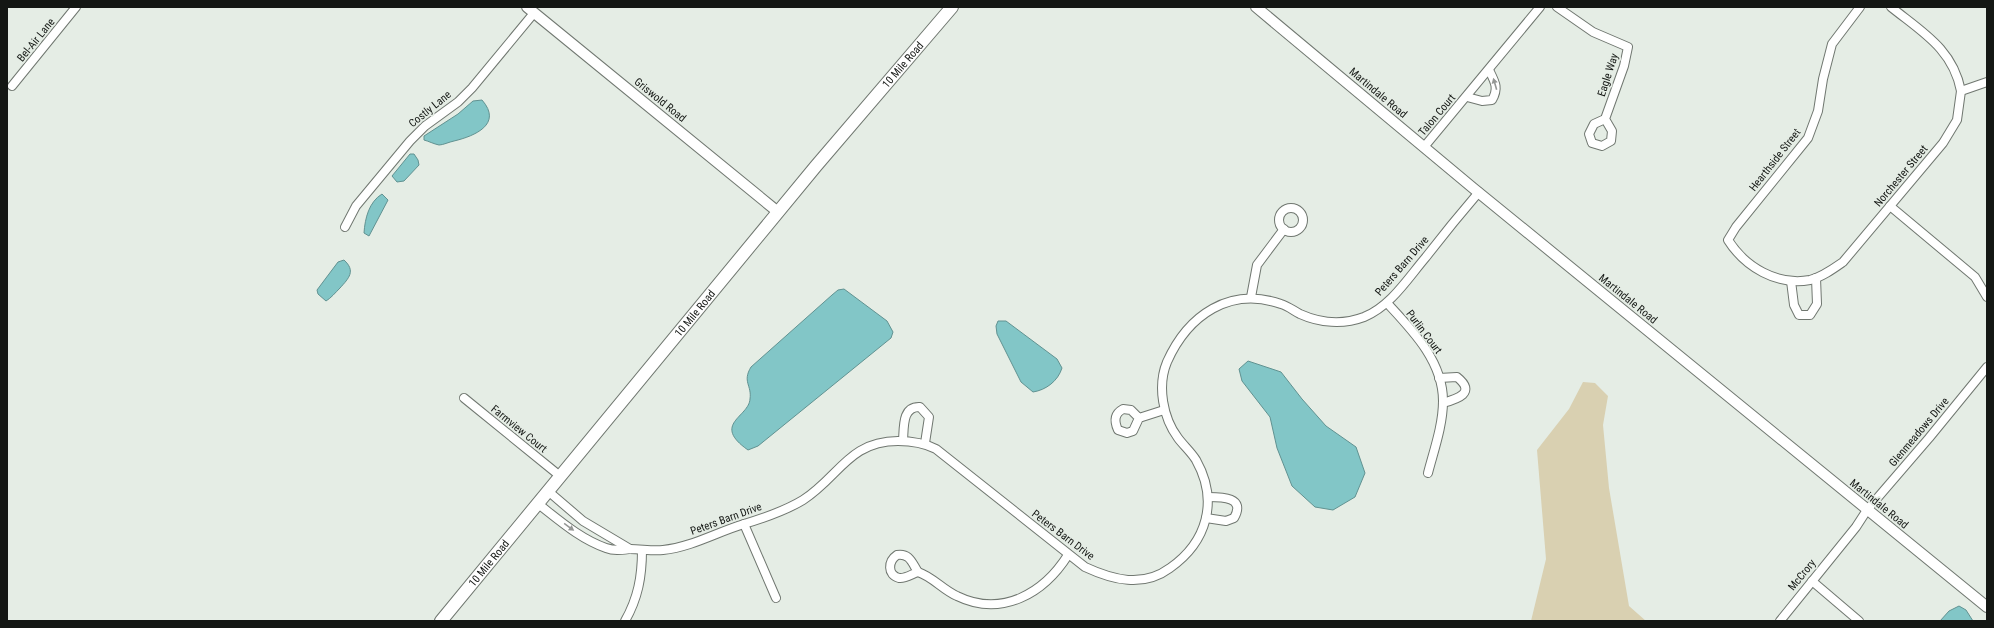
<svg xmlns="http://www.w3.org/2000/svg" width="1994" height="628" font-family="'Roboto Condensed',sans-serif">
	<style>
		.green { fill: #d9d0b1 }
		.water { fill: #82c6c7; stroke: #619291 }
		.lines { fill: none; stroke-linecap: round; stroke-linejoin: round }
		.minor-casing { stroke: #707770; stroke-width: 10 }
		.tertiary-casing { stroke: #707770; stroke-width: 12 }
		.secondary-casing { stroke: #707770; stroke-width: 14 }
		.minor { stroke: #fff; stroke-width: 8 }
		.tertiary { stroke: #fff; stroke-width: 10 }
		.secondary { stroke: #fff; stroke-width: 12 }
		.oneway { fill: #959795 }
		.labels { text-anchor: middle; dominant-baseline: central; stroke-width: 3.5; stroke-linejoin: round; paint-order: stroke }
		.street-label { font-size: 11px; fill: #141714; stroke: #e5ede5 }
	</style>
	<rect width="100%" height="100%" fill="#e5ede5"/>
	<!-- green -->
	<path class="green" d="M 1583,382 L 1595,383 L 1608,396 L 1603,425 L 1609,488 L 1629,606 L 1646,621 L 1531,621 L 1546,559 L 1537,450 L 1569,409 Z"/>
	<!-- water -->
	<g class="water">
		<path d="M 482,100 C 503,124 475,136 454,141 C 449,142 443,145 439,145 C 434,144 428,141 424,140 L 424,136 L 458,114 L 473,101 Z"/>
		<path d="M 410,154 L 414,154 L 418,160 L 419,165 L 404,181 L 397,182 L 392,176 Z"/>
		<path d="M 382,194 L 388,200 L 369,236 L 364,233 C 365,218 369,202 382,194 Z"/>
		<path d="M 344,260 C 356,271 349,278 340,288 C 335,293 331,298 326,301 L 318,294 L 317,290 L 338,262 Z"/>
		<path d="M 844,289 L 887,321 L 893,332 L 891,338 L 758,446 L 748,450 C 711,424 749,417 750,399 C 752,385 742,382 751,367 L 832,295 L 838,290 Z"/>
		<path d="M 998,321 L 1006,321 L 1057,359 L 1062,368 C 1058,381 1046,390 1033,392 L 1021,382 L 997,334 L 996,326 Z"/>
		<path d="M 1248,361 L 1281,372 L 1302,399 L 1326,426 L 1356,447 L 1365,473 L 1355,497 L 1333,510 L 1315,507 L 1292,486 L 1277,448 L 1270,417 L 1242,381 L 1239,369 Z"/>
		<path d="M 1959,606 L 1966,610 L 1973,621 L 1940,621 L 1949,611 Z"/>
	</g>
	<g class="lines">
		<!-- minor casing -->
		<g class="minor-casing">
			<g id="minor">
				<path d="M 1557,7 L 1593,32 L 1628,47 L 1624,66 L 1605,119 L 1594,124 L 1589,134 L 1592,143 L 1602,146 L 1611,141 L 1612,131 L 1605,119"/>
				<path d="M 1860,7 L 1832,44 L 1823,79 L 1818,111 L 1808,138 L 1736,227 L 1728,240 C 1745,267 1777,286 1810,280 C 1822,277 1833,269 1843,262 L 1943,143 L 1957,120 L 1961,91 L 1987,82"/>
				<path d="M 1891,7 C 1922,32 1953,49 1961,91"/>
				<path d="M 12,86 L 76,7"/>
				<path d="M 1467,97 L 1482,101 L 1492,100 C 1499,88 1495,82 1489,70"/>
				<path d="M 1424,147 L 1540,7"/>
				<path d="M 1890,206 L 1975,277 L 1987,297"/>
				<circle cx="1291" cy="220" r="12"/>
				<path d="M 345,227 L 356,206 L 410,141 L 425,126 L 458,102 L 472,88 L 534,13"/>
				<path d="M 1791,281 L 1794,305 L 1799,315 L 1810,315 L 1817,304 L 1816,278"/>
				<path d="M 1251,297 L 1257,265 L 1284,229"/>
				<path d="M 1387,303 C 1412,330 1443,361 1443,401 C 1443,425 1434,450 1428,473"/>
				<path d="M 1439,378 L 1457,377 C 1477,393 1457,399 1443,403"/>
				<path d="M 464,398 L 560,476"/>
				<path d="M 1139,418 L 1131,410 L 1123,409 C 1114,414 1114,421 1118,430 L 1127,433 L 1133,431 L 1139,418 L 1164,410"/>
				<path d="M 903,441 C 904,427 902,406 920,407 L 929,417 L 925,443"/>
				<path d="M 548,491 L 583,521 L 630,549"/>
				<path d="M 537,503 C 559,520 580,539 606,548 C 614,551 621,550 630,549 C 641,549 652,551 663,550 C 692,547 717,532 744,524 C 764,518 785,511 803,500 C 839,477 849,441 898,441 C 912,441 924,443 936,449 L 1085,567 C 1113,580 1143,588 1170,568 C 1207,542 1219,501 1196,460 C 1191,452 1184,446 1178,438 C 1163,418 1157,386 1167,362 C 1188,315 1230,286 1281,304 C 1288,306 1294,311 1300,314 C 1320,323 1343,325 1364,317 C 1391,306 1408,278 1426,257 C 1443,235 1461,213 1479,192"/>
				<path d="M 1206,518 L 1226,521 L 1234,518 C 1246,497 1222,497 1208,497"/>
				<path d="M 744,524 L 776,598"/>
				<path d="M 897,555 C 910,553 912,563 918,572 C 912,574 905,579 899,578 C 887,575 888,561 897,555 Z"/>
				<path d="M 918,572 C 933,577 943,590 957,596 C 1002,618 1044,593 1068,555"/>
				<path d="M 1812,581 L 1859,621"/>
				<path d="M 625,621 C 638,598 642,577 642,550"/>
				<path d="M 1780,621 L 1856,527 L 1867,510 L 1929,438 L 1987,367"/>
			</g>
		</g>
		<!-- tertiary casing -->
		<g class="tertiary-casing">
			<g id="tertiary">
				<path d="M 527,7 L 778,212"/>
				<path d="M 1256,7 L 1473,188 L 1987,607"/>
			</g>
		</g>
		<!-- secondary casing -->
		<g class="secondary-casing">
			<g id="secondary">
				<path id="s1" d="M 441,621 L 816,166 L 952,7"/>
			</g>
		</g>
		<!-- minor -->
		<use href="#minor" class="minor"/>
		<!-- tertiary -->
		<use href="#tertiary" class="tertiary"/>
		<!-- secondary -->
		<use href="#secondary" class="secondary"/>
	</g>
	<!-- one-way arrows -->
	<defs><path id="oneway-solid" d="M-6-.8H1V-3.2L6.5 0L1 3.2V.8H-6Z"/></defs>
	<g class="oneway">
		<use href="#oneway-solid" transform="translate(1495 84) rotate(-106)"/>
		<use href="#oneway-solid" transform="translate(569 527) rotate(36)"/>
	</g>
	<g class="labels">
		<!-- street labels -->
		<g class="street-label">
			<text transform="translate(36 40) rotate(-51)">Bel-Air Lane</text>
			<text stroke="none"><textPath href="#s1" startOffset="723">10 Mile Road</textPath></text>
			<text transform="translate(1608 75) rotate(-72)">Eagle Way</text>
			<text transform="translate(1378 93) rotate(40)">Martindale Road</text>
			<text transform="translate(660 100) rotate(39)">Griswold Road</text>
			<text transform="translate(430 109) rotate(-39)">Costly Lane</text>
			<text transform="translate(1437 115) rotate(-50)">Talon Court</text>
			<text transform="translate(1775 160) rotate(-52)">Hearthside Street</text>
			<text transform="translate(1901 176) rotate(-50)">Norchester Street</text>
			<text transform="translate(1402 266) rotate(-49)">Peters Barn Drive</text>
			<text transform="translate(1628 299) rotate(39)">Martindale Road</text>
			<text stroke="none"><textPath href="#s1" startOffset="399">10 Mile Road</textPath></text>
			<text transform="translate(1424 332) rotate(53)">Purlin Court</text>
			<text transform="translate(519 429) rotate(39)">Farmview Court</text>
			<text transform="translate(1919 432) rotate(-50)">Glenmeadows Drive</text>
			<text transform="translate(1879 504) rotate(39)">Martindale Road</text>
			<text transform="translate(726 519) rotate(-20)">Peters Barn Drive</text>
			<text transform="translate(1063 535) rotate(37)">Peters Barn Drive</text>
			<text stroke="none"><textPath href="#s1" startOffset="75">10 Mile Road</textPath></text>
			<text transform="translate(1802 575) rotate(-51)">McCrory</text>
		</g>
	</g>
	<!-- border -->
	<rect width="1994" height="628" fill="none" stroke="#141714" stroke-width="16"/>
</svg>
